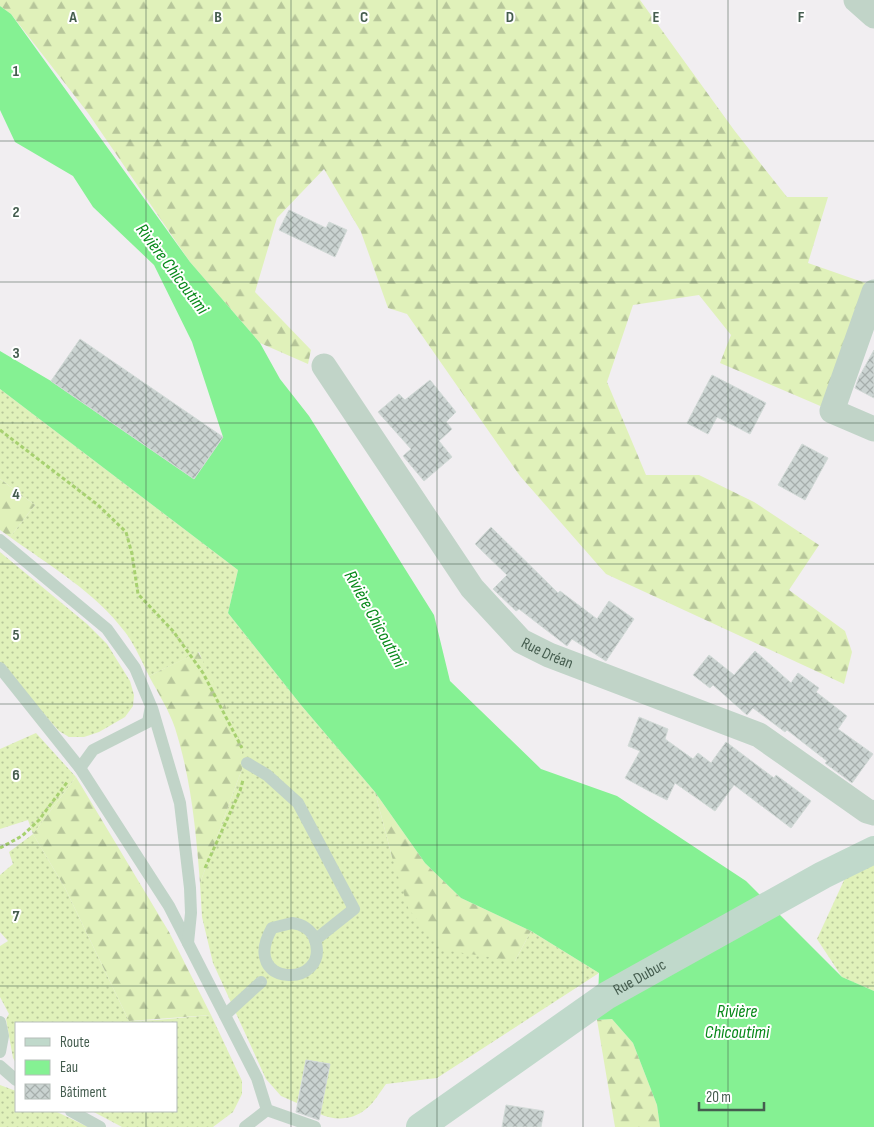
<svg xmlns="http://www.w3.org/2000/svg" width="874" height="1127" font-family="'Sofia Sans Condensed',sans-serif">
	<style>
		.grass { fill: url(#grass-dots) }
		.forest { fill: url(#forest-firs) }
		.water { fill: #85f193 }
		.building { fill: url(#building-cross-hatch); stroke: #d2dad7 }
		.lines { fill: none; stroke-linecap: round; stroke-linejoin: round }
		.path { stroke: #a7d170; stroke-width: 3; stroke-dasharray: 4 2.5; stroke-linecap: butt }
		.lane { stroke: #c1d4c8; stroke-width: 12 }
		.street { stroke: #c1d4c8; stroke-width: 25 }
		.secondary { stroke: #c0d9cb; stroke-width: 28 }
		.grid { fill: none; stroke: #455d4f; stroke-width: 1; stroke-opacity: 0.55 }
		.labels { text-anchor: middle; dominant-baseline: central; stroke-width: 4; stroke-linejoin: round; paint-order: stroke }
		.street-label { font-size: 16px; fill: #455d4f; stroke: #fff }
		.water-label { font-size: 18px; font-style: italic; fill: #078919; stroke: #fff }
		.grid-label { font-size: 16px; text-anchor: middle; font-weight: bold; fill: #455d4f; stroke: #fff; stroke-width: 4; stroke-linejoin: round; paint-order: stroke }
	</style>
	<defs>
		<pattern id="grass-dots" width="8" height="8" patternUnits="userSpaceOnUse" patternTransform="scale(1.25)"><rect width="8" height="8" fill="#e0f1ba"/><path d="M2 2h.1M6 6h.1" fill="none" stroke="#b7c69a" stroke-width="1.8" stroke-linecap="round"/></pattern>
		<pattern id="forest-firs" width="22" height="20" patternUnits="userSpaceOnUse" patternTransform="scale(1.25)"><rect width="22" height="20" fill="#e0f1ba"/><path d="M5 1l3.5 6h-7zM16 11l3.5 6h-7z" fill="#b7c69a"/></pattern>
		<pattern id="building-cross-hatch" width="8" height="8" patternUnits="userSpaceOnUse" patternTransform="scale(1.25)"><rect width="8" height="8" fill="#cad3d1"/><path d="M0 0l8 8M0 8l8-8" fill="none" stroke="#a6aeac"/></pattern>
	</defs>
	<rect width="100%" height="100%" fill="#f1eef1"/>
	<!-- grass -->
	<g class="grass">
		<path d="M 0,389 L 238,570 L 228,613 L 301,705 L 375,792 L 392,857 L 515,961 L 531,931 L 599,973 L 437,1078 L 386,1084 C 380,1092 374,1103 366,1109 C 353,1120 335,1121 320,1114 L 330,1064 L 306,1060 L 297,1103 L 281,1096 L 266,1079 L 213,963 L 202,917 L 200,883 L 242,769 L 199,652 L 149,676 C 142,662 135,645 125,632 C 95,592 50,566 10,537 L 35,505 L 0,479 Z"/>
		<path d="M 0,552 L 87,624 L 107,644 L 130,681 L 134,695 L 133,706 L 125,717 L 99,732 L 84,737 L 69,737 L 59,731 L 0,665 Z"/>
		<path d="M 36,733 L 76,777 L 33,834 L 65,888 L 129,1021 L 157,1020 L 211,1015 L 242,1081 L 242,1094 L 233,1112 L 213,1127 L 122,1127 L 92,1111 L 176,1111 L 176,1023 L 16,1023 L 16,1063 L 13,1058 L 6,1019 L 9,1014 L 0,997 L 0,946 L 8,941 L 0,932 L 0,875 L 13,864 L 9,852 L 33,834 L 28,820 L 0,829 L 0,749 Z"/>
		<path d="M 874,861 L 874,991 L 842,977 L 817,939 L 846,876 Z"/>
		<path d="M 0,1085 L 16,1091 L 16,1111 L 55,1111 L 88,1127 L 0,1127 Z"/>
	</g>
	<!-- forest -->
	<g class="forest">
		<path d="M 0,0 L 640,0 L 734,130 L 787,197 L 828,197 L 808,263 L 874,286 L 832,411 L 720,363 L 731,335 L 699,295 L 633,305 L 607,382 L 646,475 L 699,475 L 754,502 L 819,545 L 789,590 L 845,631 L 852,652 L 844,684 L 606,574 L 520,476 L 407,314 L 388,308 L 361,232 L 324,169 L 277,218 L 255,292 L 311,350 L 308,364 L 260,343 L 190,262 L 88,113 L 11,14 L 0,6 Z"/>
		<path d="M 0,479 L 35,505 L 10,537 L 0,530 Z"/>
		<path d="M 198,652 L 223,700 L 242,747 L 242,769 L 200,883 C 196,831 191,778 175,728 C 169,710 158,693 149,676 Z"/>
		<path d="M 76,777 L 169,932 L 211,1015 L 129,1021 L 65,888 L 33,834 Z"/>
		<path d="M 375,792 L 425,863 L 461,898 L 531,931 L 515,961 L 444,950 L 409,910 L 392,857 Z"/>
		<path d="M 612,1019 L 633,1043 L 657,1105 L 660,1127 L 615,1127 L 597,1020 Z"/>
	</g>
	<!-- water -->
	<path class="water" d="M 0,6 L 11,14 L 190,262 L 260,343 L 280,379 L 309,416 L 434,615 L 450,681 L 541,769 L 617,796 L 746,881 L 842,977 L 874,991 L 874,1127 L 660,1127 L 657,1105 L 633,1043 L 612,1019 L 597,1020 L 599,973 L 531,931 L 461,898 L 425,863 L 375,792 L 301,705 L 228,613 L 238,570 L 0,389 L 0,351 L 51,381 L 194,479 L 223,437 L 192,342 L 154,265 L 93,207 L 73,176 L 15,142 L 0,110 Z"/>
	<!-- building -->
	<g class="building">
		<path d="M 289,210 L 326,228 L 329,222 L 347,230 L 335,257 L 279,230 Z"/>
		<path d="M 80,339 L 223,437 L 194,479 L 51,381 Z"/>
		<path d="M 874,350 L 874,398 L 855,388 L 859,377 Z"/>
		<path d="M 712,375 L 766,403 L 750,434 L 717,417 L 708,434 L 687,423 Z"/>
		<path d="M 430,380 L 456,412 L 446,422 L 452,429 L 439,441 L 452,457 L 424,481 L 403,456 L 411,449 L 378,412 L 399,394 L 405,400 Z"/>
		<path d="M 802,444 L 828,458 L 805,500 L 778,485 Z"/>
		<path d="M 491,527 L 558,593 L 560,591 L 597,619 L 609,601 L 634,619 L 606,661 L 572,639 L 567,646 L 519,609 L 516,611 L 493,589 L 507,575 L 475,544 Z"/>
		<path d="M 755,651 L 791,683 L 798,673 L 819,688 L 816,692 L 847,716 L 838,729 L 873,754 L 852,783 L 825,763 L 827,761 L 787,730 L 785,732 L 753,708 L 747,715 L 713,685 L 710,688 L 693,675 L 709,655 L 734,675 Z"/>
		<path d="M 639,717 L 668,729 L 665,739 L 693,759 L 698,753 L 711,763 L 726,742 L 774,778 L 776,775 L 811,801 L 791,828 L 734,785 L 715,811 L 675,783 L 667,800 L 649,791 L 625,778 L 640,751 L 628,746 Z"/>
		<path d="M 306,1060 L 330,1064 L 319,1120 L 296,1112 Z"/>
		<path d="M 506,1105 L 544,1111 L 541,1127 L 502,1127 Z"/>
	</g>
	<g class="lines">
		<!-- path -->
		<g class="path">
			<path d="M 0,430 L 98,505 L 126,532 L 132,554 L 138,594 L 173,631 L 203,673 L 242,748"/>
			<path d="M 0,848 L 22,836 L 39,820 L 68,781"/>
			<path d="M 205,868 L 240,791 L 243,780"/>
		</g>
		<!-- lane -->
		<g class="lane">
			<path d="M 0,540 L 107,629 L 135,668 L 151,706 L 148,722 L 93,750 L 80,768"/>
			<path d="M 0,668 L 80,768 L 169,906 L 257,1078 L 267,1110 L 315,1127"/>
			<path d="M 152,708 L 180,803 L 190,888 L 191,913 L 188,943"/>
			<path d="M 247,763 L 267,775 L 298,803 L 354,909 L 315,940"/>
			<path d="M 292,923 C 302,924 312,930 315,940 C 331,989 238,988 272,928 Z"/>
			<path d="M 225,1015 L 261,982"/>
			<path d="M 0,1022 L 3,1036 L 0,1052"/>
			<path d="M 0,1066 L 16,1080"/>
			<path d="M 71,1111 L 100,1127"/>
			<path d="M 245,1127 L 267,1110"/>
		</g>
		<!-- street -->
		<g class="street">
			<path d="M 856,0 L 874,16"/>
			<path d="M 874,292 L 832,411 L 874,429"/>
			<path id="s1" d="M 324,366 L 472,588 L 521,641 L 549,655 L 759,735 L 867,811 L 874,813"/>
		</g>
		<!-- secondary -->
		<path class="secondary" id="s2" d="M 420,1127 L 606,996 L 823,875 L 874,850"/>
	</g>
	<!-- grid -->
	<path class="grid" d="M 146,0 L 146,1023M 291,0 L 291,1127M 437,0 L 437,1127M 583,0 L 583,1127M 728,0 L 728,1127M 0,141 L 874,141M 0,282 L 874,282M 0,423 L 874,423M 0,564 L 874,564M 0,704 L 874,704M 0,845 L 874,845M 0,986 L 874,986M 146,1111 L 146,1127"/>
	<g class="labels">
		<!-- street labels -->
		<g class="street-label">
			<text stroke="none"><textPath href="#s1" startOffset="368">Rue Dréan</textPath></text>
			<text stroke="none"><textPath href="#s2" startOffset="266">Rue Dubuc</textPath></text>
		</g>
		<!-- water labels -->
		<g class="water-label">
			<text transform="translate(172 269) rotate(53)">Rivière Chicoutimi</text>
			<text transform="translate(375 619) rotate(61)">Rivière Chicoutimi</text>
			<text x="737" y="1011">Rivière<tspan x="737" dy="21">Chicoutimi</tspan></text>
		</g>
	</g>
	<g class="grid-label">
		<text x="73" y="22">A</text>
		<text x="218" y="22">B</text>
		<text x="364" y="22">C</text>
		<text x="510" y="22">D</text>
		<text x="656" y="22">E</text>
		<text x="801" y="22">F</text>
		<text x="16" y="76">1</text>
		<text x="16" y="217">2</text>
		<text x="16" y="358">3</text>
		<text x="16" y="499">4</text>
		<text x="16" y="640">5</text>
		<text x="16" y="780">6</text>
		<text x="16" y="921">7</text>
	</g>
	<!-- legend -->
	<rect x="15" y="1022" width="162" height="90" fill="#ffffff" stroke="#b5beb9"/>
	<rect x="25" y="1038" width="25" height="8" fill="#c0d9cb" stroke="#b5beb9"/>
	<text x="60" y="1047" font-size="15" fill="#455d4f">Route</text>
	<rect x="25" y="1060" width="25" height="15" fill="#85f193" stroke="#b5beb9"/>
	<text x="60" y="1072" font-size="15" fill="#455d4f">Eau</text>
	<rect x="25" y="1084" width="25" height="15" fill="url(#building-cross-hatch)" stroke="#b5beb9"/>
	<text x="60" y="1097" font-size="15" fill="#455d4f">Bâtiment</text>
	<!-- scale -->
	<path d="M699 1102v8h65v-8" fill="none" stroke="#455d4f" stroke-width="2.5"/>
	<text x="706" y="1102" font-size="15" fill="#455d4f" stroke="#ffffff" stroke-width="4" paint-order="stroke">20 m</text>
</svg>
